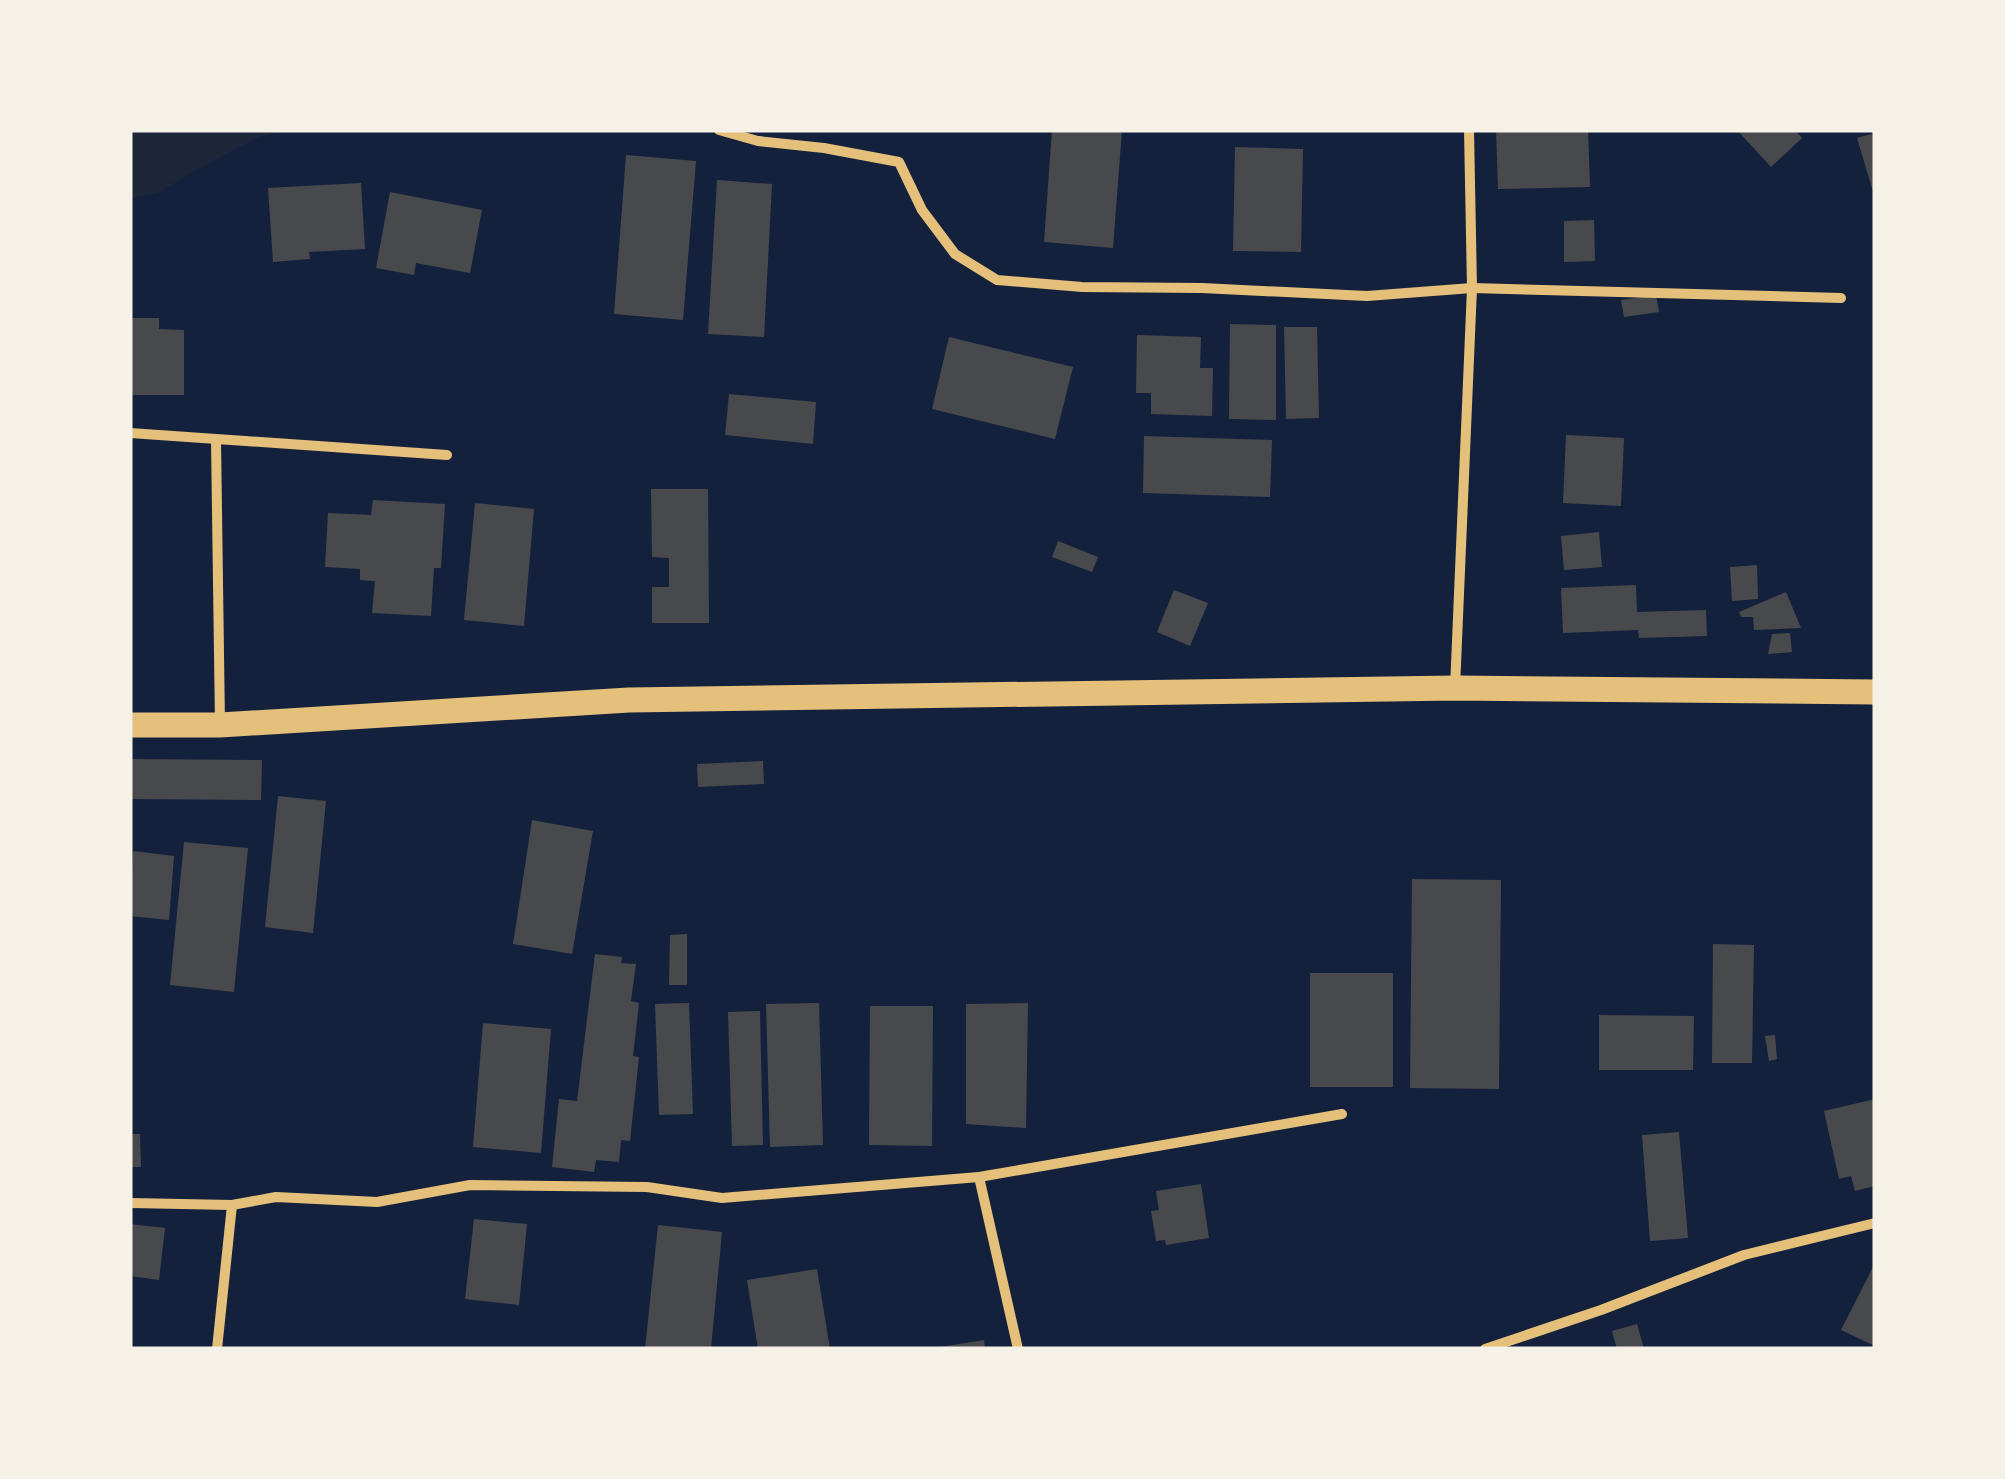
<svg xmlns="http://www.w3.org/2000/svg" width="2005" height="1479" font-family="'Archivo Narrow',sans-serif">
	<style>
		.green { fill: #1d2539 }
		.building { fill: #48494c }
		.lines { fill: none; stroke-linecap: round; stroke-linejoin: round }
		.minor { stroke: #e5c07b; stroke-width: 10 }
		.primary { stroke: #e5c07b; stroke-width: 25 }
	</style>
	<rect width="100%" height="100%" fill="#14213d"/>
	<!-- green -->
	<path class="green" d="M 130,130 L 288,130 L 259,137 L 194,171 L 160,192 L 130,199 Z"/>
	<!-- building -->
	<g class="building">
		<path d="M 1052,130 L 1122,130 L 1113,248 L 1044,242 Z"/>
		<path d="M 1496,130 L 1588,130 L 1590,187 L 1498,189 Z"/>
		<path d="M 1737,130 L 1795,130 L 1802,138 L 1771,167 Z"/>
		<path d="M 1875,133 L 1875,194 L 1874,195 L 1857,138 Z"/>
		<path d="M 1235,147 L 1303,149 L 1301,252 L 1233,251 Z"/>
		<path d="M 626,155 L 696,161 L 683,320 L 614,314 Z"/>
		<path d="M 717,180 L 772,184 L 764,337 L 708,334 Z"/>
		<path d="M 361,183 L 365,249 L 309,252 L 310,259 L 273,262 L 268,188 Z"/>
		<path d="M 390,192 L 482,210 L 470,273 L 416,263 L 414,275 L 376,268 Z"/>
		<path d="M 1594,220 L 1595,261 L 1564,262 L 1564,221 Z"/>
		<path d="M 1656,295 L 1659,312 L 1624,317 L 1621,300 Z"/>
		<path d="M 130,318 L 159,318 L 159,329 L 184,330 L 184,395 L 130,395 Z"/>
		<path d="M 1230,324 L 1276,325 L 1276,420 L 1229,419 Z"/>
		<path d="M 1284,327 L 1317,327 L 1319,418 L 1286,419 Z"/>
		<path d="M 1137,335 L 1201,337 L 1200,368 L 1213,368 L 1212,416 L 1151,414 L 1151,393 L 1136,393 Z"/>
		<path d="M 949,337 L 1073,367 L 1055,439 L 932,409 Z"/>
		<path d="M 729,394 L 816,402 L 813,444 L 725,435 Z"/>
		<path d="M 1566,435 L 1624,438 L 1621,506 L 1563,503 Z"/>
		<path d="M 1144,436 L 1272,440 L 1270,497 L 1143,493 Z"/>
		<path d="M 651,489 L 708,489 L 709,623 L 652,623 L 652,587 L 669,587 L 669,558 L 652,557 Z"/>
		<path d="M 373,500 L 445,504 L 441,568 L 434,568 L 431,616 L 372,613 L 375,581 L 360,580 L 360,569 L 325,567 L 328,513 L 371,515 Z"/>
		<path d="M 475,503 L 534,509 L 524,626 L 464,620 Z"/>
		<path d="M 1599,532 L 1602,567 L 1564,570 L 1561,536 Z"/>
		<path d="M 1058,541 L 1098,557 L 1092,572 L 1052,557 Z"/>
		<path d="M 1757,565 L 1758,599 L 1732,601 L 1730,567 Z"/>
		<path d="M 1636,585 L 1637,612 L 1706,610 L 1707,636 L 1639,638 L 1638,630 L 1563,633 L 1561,588 Z"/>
		<path d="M 1174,590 L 1208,603 L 1190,646 L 1157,632 Z"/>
		<path d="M 1786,592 L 1801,628 L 1754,630 L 1753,617 L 1741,617 L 1739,612 Z"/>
		<path d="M 1790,633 L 1792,652 L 1768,654 L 1772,634 Z"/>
		<path d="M 130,759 L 262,760 L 261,800 L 130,799 Z"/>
		<path d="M 763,761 L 764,784 L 698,787 L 697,764 Z"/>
		<path d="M 278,796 L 326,801 L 313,933 L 265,927 Z"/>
		<path d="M 532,820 L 593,831 L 572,954 L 513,944 Z"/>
		<path d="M 184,842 L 248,848 L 234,992 L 170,985 Z"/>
		<path d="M 133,851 L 174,856 L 169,920 L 130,916 Z"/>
		<path d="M 1412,879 L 1501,880 L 1499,1089 L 1410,1088 Z"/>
		<path d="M 687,934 L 687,985 L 669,985 L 670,935 Z"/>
		<path d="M 1713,944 L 1754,945 L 1752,1063 L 1712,1063 Z"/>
		<path d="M 595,954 L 622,957 L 621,963 L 636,964 L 631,1001 L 639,1003 L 633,1056 L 639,1057 L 630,1141 L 621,1140 L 619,1162 L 596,1160 L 594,1172 L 552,1167 L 559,1099 L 577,1101 Z"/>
		<rect x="1310" y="973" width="83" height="114"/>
		<path d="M 689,1003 L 693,1114 L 659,1115 L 655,1004 Z"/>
		<path d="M 819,1003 L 823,1145 L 770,1147 L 766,1004 Z"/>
		<path d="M 1028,1003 L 1026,1128 L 966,1124 L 966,1004 Z"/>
		<path d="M 870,1006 L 933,1006 L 932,1146 L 869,1145 Z"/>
		<path d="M 760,1011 L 763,1145 L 732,1146 L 728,1012 Z"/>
		<path d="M 1599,1015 L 1694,1016 L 1693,1070 L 1599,1070 Z"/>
		<path d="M 483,1023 L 551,1029 L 541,1153 L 473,1147 Z"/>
		<path d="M 1775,1035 L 1777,1059 L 1769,1061 L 1765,1036 Z"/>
		<path d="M 1875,1099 L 1875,1186 L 1855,1191 L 1851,1176 L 1839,1179 L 1824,1111 Z"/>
		<path d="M 1679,1132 L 1688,1238 L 1650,1241 L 1642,1135 Z"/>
		<path d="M 130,1134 L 140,1134 L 141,1167 L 130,1167 Z"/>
		<path d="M 1201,1184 L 1209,1238 L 1166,1245 L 1165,1240 L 1156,1241 L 1151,1211 L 1159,1210 L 1156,1191 Z"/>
		<path d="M 474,1219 L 527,1224 L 519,1305 L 465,1299 Z"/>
		<path d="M 130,1224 L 165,1228 L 159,1280 L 130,1276 Z"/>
		<path d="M 658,1225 L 722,1232 L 711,1349 L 645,1349 Z"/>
		<path d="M 1875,1263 L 1875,1346 L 1841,1330 Z"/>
		<path d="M 817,1269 L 830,1349 L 758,1349 L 747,1280 Z"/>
		<path d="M 1637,1324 L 1644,1349 L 1617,1349 L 1612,1331 Z"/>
		<path d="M 984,1340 L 985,1349 L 940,1349 L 940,1347 Z"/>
	</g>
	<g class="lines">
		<!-- minor -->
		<g class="minor">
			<path d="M 719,130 L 758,141 L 824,148 L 899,162 L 922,210 L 955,254 L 997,280 L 1082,287 L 1202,288 L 1367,296 L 1472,288 L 1841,298"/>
			<path d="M 130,433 L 447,455"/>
			<path d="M 216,440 L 220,724"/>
			<path d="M 1455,688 L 1472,288 L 1469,130"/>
			<path d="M 979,1177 L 1342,1114"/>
			<path d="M 130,1203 L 232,1205 L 276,1197 L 377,1202 L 470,1185 L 647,1187 L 722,1198 L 979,1177 L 1018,1349"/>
			<path d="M 217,1349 L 232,1205"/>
			<path d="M 1485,1349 L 1601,1310 L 1744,1255 L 1875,1223"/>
		</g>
		<!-- primary -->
		<path class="primary" d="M 130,725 L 220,725 L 629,700 L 1455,688 L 1875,692"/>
	</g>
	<!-- border -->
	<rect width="2005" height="1479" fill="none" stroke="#f6f1e7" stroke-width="265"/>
</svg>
